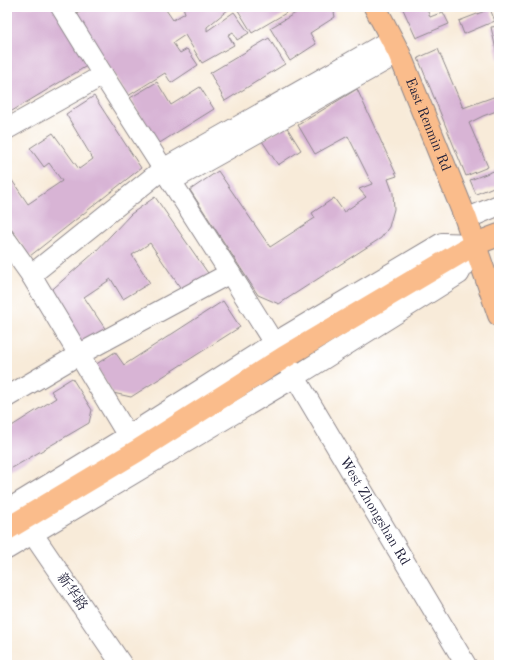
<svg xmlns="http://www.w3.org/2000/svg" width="506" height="672" font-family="'Old Standard TT','Noto Serif SC',serif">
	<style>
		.building { fill: #d8b4d5 }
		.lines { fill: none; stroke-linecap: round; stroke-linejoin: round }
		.minor-casing { stroke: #8d868a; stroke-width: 22 }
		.major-casing { stroke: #8d868a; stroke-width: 24 }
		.minor { stroke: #fff; stroke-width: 20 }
		.major { stroke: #fabc8b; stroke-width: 22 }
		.labels { text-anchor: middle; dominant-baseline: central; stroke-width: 3.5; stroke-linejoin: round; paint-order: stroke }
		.street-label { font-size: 14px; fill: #22223b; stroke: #fff }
	</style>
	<rect width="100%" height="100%" fill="#fff"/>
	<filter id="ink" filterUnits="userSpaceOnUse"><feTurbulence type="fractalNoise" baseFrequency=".025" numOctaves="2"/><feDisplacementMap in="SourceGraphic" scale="8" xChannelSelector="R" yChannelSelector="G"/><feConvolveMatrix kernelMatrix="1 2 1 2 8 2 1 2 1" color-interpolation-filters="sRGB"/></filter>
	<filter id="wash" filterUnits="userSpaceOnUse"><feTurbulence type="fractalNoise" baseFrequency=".012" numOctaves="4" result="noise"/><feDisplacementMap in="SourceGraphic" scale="16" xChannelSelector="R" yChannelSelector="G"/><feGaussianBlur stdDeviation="0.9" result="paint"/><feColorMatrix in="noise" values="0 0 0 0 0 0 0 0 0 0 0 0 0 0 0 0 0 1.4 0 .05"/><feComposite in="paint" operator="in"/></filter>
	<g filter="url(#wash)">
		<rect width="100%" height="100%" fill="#f8ebd9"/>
		<g id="blocks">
			<!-- building -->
			<g class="building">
				<path d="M 11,7 L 54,7 L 90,64 L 7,114 L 7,9 Z"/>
				<path d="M 88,7 L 164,7 L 173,20 L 185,13 L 183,7 L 227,7 L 229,9 L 207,27 L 207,31 L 234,12 L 249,33 L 237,40 L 233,32 L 228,35 L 234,45 L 202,63 L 185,35 L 173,43 L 180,53 L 187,49 L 198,65 L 171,83 L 165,73 L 128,96 L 74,14 Z"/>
				<path d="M 236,7 L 283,7 L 286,13 L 252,33 Z"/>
				<path d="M 296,7 L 333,7 L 335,17 L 310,33 L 316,44 L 290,61 L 270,28 L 299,11 Z"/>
				<path d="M 402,7 L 426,7 L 430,17 L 443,12 L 449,24 L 416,38 Z"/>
				<path d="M 490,9 L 495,21 L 464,34 L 459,21 Z"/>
				<path d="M 499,26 L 499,59 L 498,59 L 491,27 Z"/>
				<path d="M 269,38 L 285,64 L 225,101 L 210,73 Z"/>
				<path d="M 438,49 L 463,108 L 499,95 L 499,110 L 483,116 L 469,123 L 488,167 L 466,176 L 418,58 Z"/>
				<path d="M 157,82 L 171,105 L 200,87 L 214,109 L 158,144 L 130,98 Z"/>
				<path d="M 357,89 L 397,176 L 388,179 L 393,193 L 394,209 L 389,227 L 381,238 L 279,304 L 258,295 L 190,190 L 218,171 L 270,247 L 315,218 L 312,213 L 334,198 L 344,212 L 366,197 L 359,189 L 372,184 L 348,136 L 315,154 L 298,125 Z"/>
				<path d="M 94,96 L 141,168 L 30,256 L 7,223 L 7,173 L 28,204 L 62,181 L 49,163 L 44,167 L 30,148 L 53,133 L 79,169 L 93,159 L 66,114 Z"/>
				<path d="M 286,126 L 301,150 L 278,165 L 262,141 Z"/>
				<path d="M 499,169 L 499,193 L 496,186 L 476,194 L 470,180 Z"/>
				<path d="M 155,197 L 210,276 L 184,293 L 150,243 L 132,255 L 150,283 L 123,299 L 111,279 L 84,297 L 106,330 L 81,346 L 47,294 L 94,253 L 131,214 Z"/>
				<path d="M 223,301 L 240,327 L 131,397 L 113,393 L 95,365 L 115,352 L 124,365 Z"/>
				<path d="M 72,378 L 92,410 L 89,423 L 7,471 L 7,429 L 56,398 L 51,391 Z"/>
			</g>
		</g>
	</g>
	<g filter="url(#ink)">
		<use href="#blocks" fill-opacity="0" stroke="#8d868a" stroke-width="1"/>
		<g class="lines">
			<!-- minor casing -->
			<g class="minor-casing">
				<g id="minor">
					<path d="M 61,7 L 103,75"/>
					<path id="s1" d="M 7,129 L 103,75 L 230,273 L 295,377 L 466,665"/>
					<path d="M 171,181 L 399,53"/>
					<path d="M 466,219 L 499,205"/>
					<path d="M 7,241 L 31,275 L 163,169 L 392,39"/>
					<path d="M 31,275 L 134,446"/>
					<path d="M 7,397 L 78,355 L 230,273"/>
					<path d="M 7,510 L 128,436 L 274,343 L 442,243 L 475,244 L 459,274 L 295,377 L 7,549"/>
					<path d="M 26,524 L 122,665"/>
				</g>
			</g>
			<!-- major casing -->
			<g class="major-casing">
				<g id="major">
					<path id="s2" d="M 375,7 L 399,53 L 466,219 L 499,315"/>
					<path d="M 7,529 L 137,451 L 283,358 L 475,244 L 499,235"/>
				</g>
			</g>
			<!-- minor -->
			<use href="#minor" class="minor"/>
			<!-- major -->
			<use href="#major" class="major"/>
		</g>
	</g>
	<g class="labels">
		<!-- street labels -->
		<g class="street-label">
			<text stroke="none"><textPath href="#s2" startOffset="129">East Renmin Rd</textPath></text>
			<text stroke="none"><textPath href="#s1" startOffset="624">West Zhongshan Rd</textPath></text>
			<text transform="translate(72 592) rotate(55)">新华路</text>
		</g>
	</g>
	<!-- margin -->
	<rect width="506" height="672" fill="none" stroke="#fff" stroke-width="24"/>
</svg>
